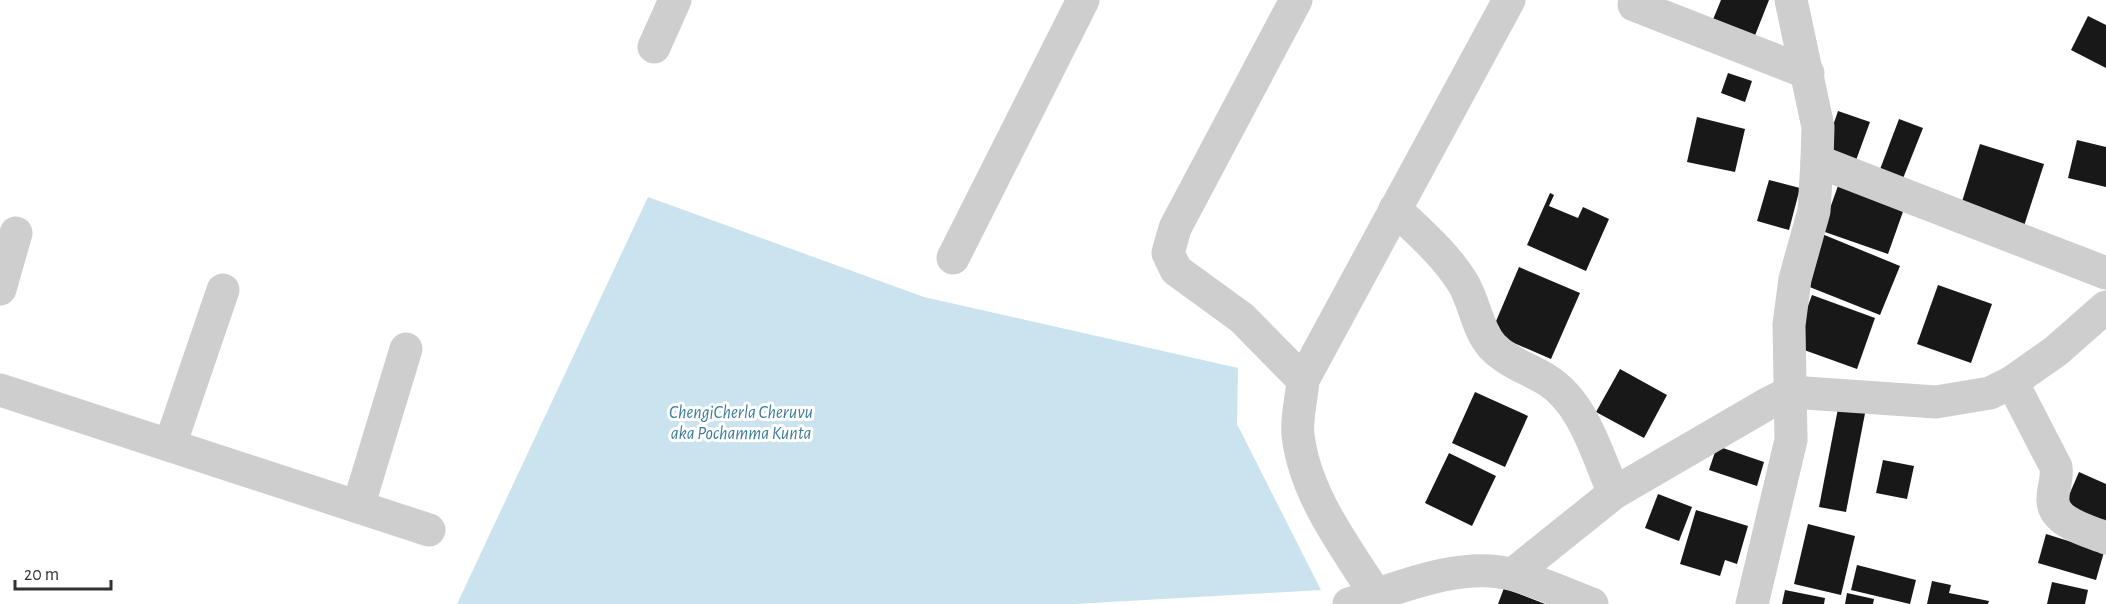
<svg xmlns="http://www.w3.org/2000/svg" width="2106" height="604" font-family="'Alegreya Sans',sans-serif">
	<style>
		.water { fill: #cae3ef }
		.building { fill: #181818 }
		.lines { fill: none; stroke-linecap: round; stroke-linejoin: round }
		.minor { stroke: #cecece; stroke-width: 33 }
		.labels { text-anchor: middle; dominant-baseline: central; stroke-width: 6; stroke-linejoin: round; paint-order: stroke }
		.water-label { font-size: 18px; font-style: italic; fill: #397b99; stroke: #fff }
	</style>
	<rect width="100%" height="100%" fill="#fff"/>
	<!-- water -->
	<path class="water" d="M 648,197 L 924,297 L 1238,368 L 1237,424 L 1321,590 L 1075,604 L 457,604 Z"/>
	<!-- building -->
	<g class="building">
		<path d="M 1721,0 L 1769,0 L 1754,38 L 1712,22 Z"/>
		<path d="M 2088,16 L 2106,25 L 2106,68 L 2071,50 Z"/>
		<path d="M 1728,73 L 1752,81 L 1745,102 L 1721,93 Z"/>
		<path d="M 1838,111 L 1870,122 L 1855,163 L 1824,152 Z"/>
		<path d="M 1697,117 L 1745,129 L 1735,172 L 1687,162 Z"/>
		<path d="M 1899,119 L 1923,128 L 1902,181 L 1879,172 Z"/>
		<path d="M 2077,140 L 2106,147 L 2106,187 L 2068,178 Z"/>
		<path d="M 1980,144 L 2044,164 L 2023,229 L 1960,208 Z"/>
		<path d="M 1769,180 L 1800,188 L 1789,230 L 1757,221 Z"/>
		<path d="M 1839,183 L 1905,206 L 1888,254 L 1822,231 Z"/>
		<path d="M 1550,193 L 1554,195 L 1549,206 L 1578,218 L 1583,207 L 1609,219 L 1586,271 L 1527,245 Z"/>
		<path d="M 1822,234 L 1900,266 L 1880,315 L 1802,284 Z"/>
		<path d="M 1519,267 L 1580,293 L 1551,359 L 1491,333 Z"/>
		<path d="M 1938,285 L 1992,304 L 1971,363 L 1917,344 Z"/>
		<path d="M 1812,295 L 1875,318 L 1857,369 L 1793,346 Z"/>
		<path d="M 1620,369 L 1667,395 L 1644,438 L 1596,412 Z"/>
		<path d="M 1475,392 L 1528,416 L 1505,467 L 1452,443 Z"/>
		<path d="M 1840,398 L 1867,403 L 1846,512 L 1819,507 Z"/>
		<path d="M 1717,446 L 1764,462 L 1757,486 L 1709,470 Z"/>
		<path d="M 1449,453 L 1496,476 L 1472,526 L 1425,503 Z"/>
		<path d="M 1883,460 L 1914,466 L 1907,499 L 1876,493 Z"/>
		<path d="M 2079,472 L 2106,484 L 2106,528 L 2063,509 Z"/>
		<path d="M 1658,494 L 1692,507 L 1679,541 L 1645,528 Z"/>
		<path d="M 1696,510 L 1748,526 L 1737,564 L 1725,560 L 1720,576 L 1680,564 Z"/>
		<path d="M 1808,524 L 1855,536 L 1841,595 L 1794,584 Z"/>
		<path d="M 2046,534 L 2104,552 L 2096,580 L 2038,563 Z"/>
		<path d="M 1857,565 L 1916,580 L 1910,604 L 1851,590 Z"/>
		<path d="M 1932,581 L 1951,585 L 1949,593 L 1989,601 L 1988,604 L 1927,604 Z"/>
		<path d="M 2052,582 L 2088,590 L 2085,604 L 2047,604 Z"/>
		<path d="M 1504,588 L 1545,604 L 1498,604 Z"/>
		<path d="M 1785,590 L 1825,598 L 1824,604 L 1782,604 Z"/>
		<path d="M 1847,593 L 1874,599 L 1873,604 L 1845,604 Z"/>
	</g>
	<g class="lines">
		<!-- minor -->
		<g class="minor">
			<path d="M 1296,0 L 1175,228 L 1168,253 L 1176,270 L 1242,318 L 1303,380"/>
			<path d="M 1634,5 L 1808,73"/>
			<path d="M 654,47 L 675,0"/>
			<path d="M 1817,161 L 2106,273"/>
			<path d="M 1395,209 C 1419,232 1446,255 1463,283 C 1475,303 1477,329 1492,346 C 1507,362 1529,369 1547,380 C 1584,403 1597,455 1614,493"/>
			<path d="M 953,258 L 1083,0"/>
			<path d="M 0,289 L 16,233"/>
			<path d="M 2106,307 L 2056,351 L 2012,382 L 2056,467 C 2058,481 2052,489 2053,501 C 2054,523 2089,531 2106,538"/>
			<path d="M 0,390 L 429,530"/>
			<path d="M 170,445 L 223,290"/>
			<path d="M 358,507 L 406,349"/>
			<path d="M 1513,574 L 1614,493 L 1767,404 L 1791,392 L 1936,402 L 1990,393 L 2012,382"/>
			<path d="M 1376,595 C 1345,546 1305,495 1298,435 C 1296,418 1302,397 1303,380 L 1509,0"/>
			<path d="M 1349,604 C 1398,588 1462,560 1514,575 C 1541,583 1566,594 1592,604"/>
			<path d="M 1752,604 L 1791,440 L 1789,325 L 1795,279 L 1814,211 L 1817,161 L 1818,127 L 1791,0"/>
		</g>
	</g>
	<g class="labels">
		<!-- water labels -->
		<g class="water-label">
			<text x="741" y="413">ChengiCherla Cheruvu<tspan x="741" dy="21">aka Pochamma Kunta</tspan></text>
		</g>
	</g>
	<!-- scale -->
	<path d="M15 580v9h96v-9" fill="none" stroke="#313131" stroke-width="3"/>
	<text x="24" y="580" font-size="18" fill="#313131" stroke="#ffffff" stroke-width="4.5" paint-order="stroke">20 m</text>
</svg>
